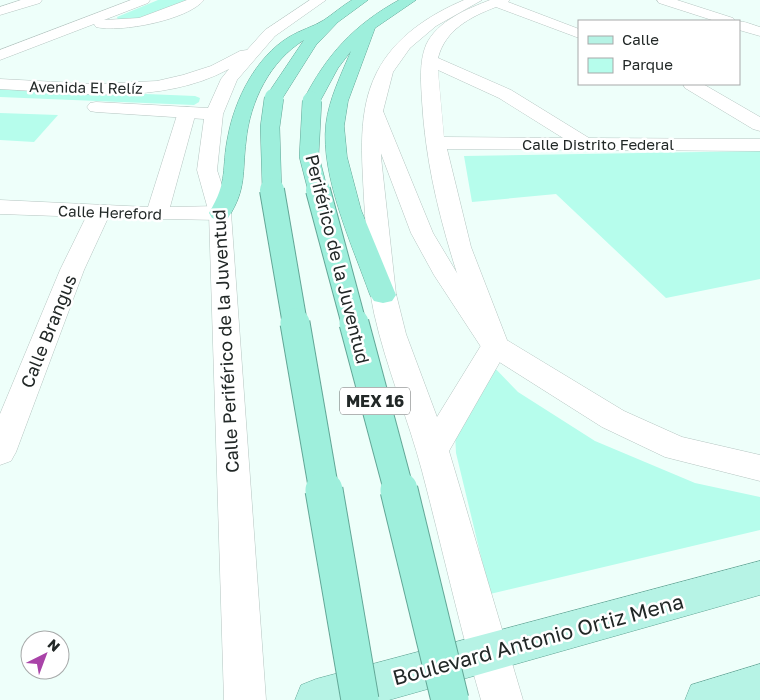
<svg xmlns="http://www.w3.org/2000/svg" width="760" height="700" font-family="'Golos Text',sans-serif">
	<style>
		.green { fill: #b6fdec }
		.lines { fill: none; stroke-linecap: round; stroke-linejoin: round }
		.minor-casing { stroke: #b5c5c1; stroke-width: 1 }
		.tertiary-casing { stroke: #b5c5c1; stroke-width: 1 }
		.secondary-casing { stroke: #b5c5c1; stroke-width: 1 }
		.primary-casing { stroke: #62a797; stroke-width: 1 }
		.trunk-casing { stroke: #62a797; stroke-width: 1 }
		.minor { fill: #fff; fill-rule: evenodd }
		.tertiary { fill: #fff; fill-rule: evenodd }
		.secondary { fill: #fff; fill-rule: evenodd }
		.primary { fill: #b6f3e5; fill-rule: evenodd }
		.trunk { fill: #9eefdc; fill-rule: evenodd }
		.trunk-bridge-far3-casing { stroke: #62a797; stroke-width: 20; stroke-linecap: butt }
		.trunk-bridge-far2-casing { stroke: #62a797; stroke-width: 26; stroke-linecap: butt }
		.trunk-bridge-far1-casing { stroke: #62a797; stroke-width: 31; stroke-linecap: butt }
		.trunk-bridge-casing { stroke: #62a797; stroke-width: 39; stroke-linecap: butt }
		.trunk-bridge-far3 { stroke: #9eefdc; stroke-width: 19 }
		.trunk-bridge-far2 { stroke: #9eefdc; stroke-width: 24 }
		.trunk-bridge-far1 { stroke: #9eefdc; stroke-width: 29 }
		.trunk-bridge { stroke: #9eefdc; stroke-width: 37 }
		.labels { text-anchor: middle; dominant-baseline: central; stroke-width: 5; stroke-linejoin: round; paint-order: stroke }
		.far-street-label { font-size: 15px; fill: #222827; stroke: #fff }
		.shield { fill: #fff; stroke: #646868; stroke-width: 1 }
		.shield-label { font-size: 16px; font-weight: bold; fill: #222827 }
		.street-label { font-size: 18px; fill: #222827; stroke: #fff }
		.near-street-label { font-size: 21px; fill: #222827; stroke: #fff }
	</style>
	<rect width="100%" height="100%" fill="#eefffa"/>
	<!-- green -->
	<g class="green">
		<path d="M 158,0 L 187,0 L 148,18 L 118,20 L 117,17 Z"/>
		<path d="M 0,88 L 195,96 L 200,98 L 199,102 L 194,105 L 0,97 Z"/>
		<path d="M 0,113 L 58,115 L 34,142 L 0,140 Z"/>
		<path d="M 760,151 L 760,279 L 666,298 L 556,194 L 472,202 L 464,156 Z"/>
		<path d="M 490,363 L 518,392 L 595,441 L 695,483 L 760,497 L 760,530 L 490,594 L 456,453 L 455,434 Z"/>
	</g>
	<g class="lines">
		<!-- minor casing -->
		<g class="minor-casing">
			<g id="minor">
				<path d="M 131,0 L 150,0 L 148,3 L 104,20 L 139,18 L 187,0 L 204,0 C 188,20 120,33 96,27 L 94,24 L 0,60 L 0,50 Z"/>
				<path d="M 490,0 L 510,0 L 508,2 L 579,29 L 579,38 L 496,7 C 470,17 445,30 438,58 L 511,90 L 589,138 L 760,139 L 760,151 L 447,149 L 471,247 L 507,340 L 503,347 L 493,349 L 483,347 L 479,340 C 452,260 427,187 422,101 C 421,83 419,62 426,45 C 437,21 467,9 490,0 ZM 438,70 L 499,98 L 563,138 L 444,137 Z"/>
				<path d="M 657,0 L 677,0 L 733,18 L 735,21 L 715,21 L 659,3 Z"/>
				<path d="M 737,21 C 744,21 753,25 760,27 L 760,36 L 739,30 L 739,21 Z"/>
				<path d="M 683,84 L 703,84 L 760,117 L 760,131 L 753,129 L 685,88 Z"/>
				<path d="M 187,107 L 193,108 L 196,112 L 170,207 L 220,206 L 228,208 L 231,213 L 228,218 L 220,220 L 108,218 L 84,270 L 16,452 L 11,461 L 0,465 L 0,414 L 60,270 L 86,217 L 0,214 L 0,200 L 148,207 L 178,112 L 181,108 Z"/>
			</g>
		</g>
		<!-- tertiary casing -->
		<g class="tertiary-casing">
			<path id="tertiary" d="M 374,106 L 380,107 L 383,111 L 433,233 L 457,273 L 505,339 L 624,411 L 682,437 L 760,455 L 760,481 L 665,457 L 602,427 L 485,353 L 434,275 L 411,233 L 365,111 L 368,107 Z"/>
		</g>
		<!-- secondary casing -->
		<g class="secondary-casing">
			<g id="secondary">
				<path d="M 21,0 L 42,0 L 40,3 L 0,15 L 0,7 Z"/>
				<path d="M 310,0 L 326,0 L 275,36 L 237,80 L 223,114 L 217,170 L 231,213 L 266,700 L 224,700 L 209,213 L 197,170 L 204,119 L 96,112 L 90,111 L 87,107 L 90,103 L 96,102 L 208,108 L 221,79 L 229,69 C 161,106 74,93 0,89 L 0,79 L 95,84 L 157,81 L 183,75 L 211,66 L 240,51 L 247,50 L 265,30 Z"/>
				<path d="M 464,0 L 482,0 L 436,26 L 410,48 L 393,72 L 382,115 L 381,157 L 396,294 L 406,334 L 437,417 L 485,339 L 495,337 L 505,339 L 509,346 L 449,451 L 523,700 L 481,700 C 459,624 442,547 422,471 C 408,418 386,367 374,313 C 366,276 367,238 364,199 C 362,157 357,111 377,72 C 395,37 429,15 464,0 Z"/>
			</g>
		</g>
		<!-- primary casing -->
		<g class="primary-casing">
			<g id="primary">
				<path d="M 760,561 L 760,595 L 389,700 L 295,700 L 301,685 L 316,679 Z"/>
				<path d="M 760,664 L 760,700 L 685,700 L 691,685 Z"/>
			</g>
		</g>
		<!-- trunk casing -->
		<g class="trunk-casing">
			<g id="trunk">
				<path d="M 352,0 L 368,0 L 338,22 L 316,45 L 280,102 L 268,102 L 265,98 L 304,40 C 270,61 250,101 246,141 C 242,172 247,189 228,218 L 220,220 L 212,218 L 209,213 C 229,180 221,169 228,136 C 235,99 256,57 289,37 C 300,30 313,27 324,20 C 333,14 342,6 352,0 Z"/>
				<path d="M 399,0 L 416,0 L 375,28 L 348,101 L 344,126 L 347,157 L 361,210 L 396,295 L 392,301 L 383,303 L 374,301 L 370,295 C 353,247 320,176 326,124 C 329,99 341,75 351,51 L 338,68 L 318,105 L 306,105 L 303,101 C 327,54 354,25 399,0 Z"/>
			</g>
		</g>
		<!-- minor -->
		<use href="#minor" class="minor"/>
		<!-- tertiary -->
		<use href="#tertiary" class="tertiary"/>
		<!-- secondary -->
		<use href="#secondary" class="secondary"/>
		<!-- primary -->
		<use href="#primary" class="primary"/>
		<!-- trunk -->
		<use href="#trunk" class="trunk"/>
		<!-- trunk-bridge-far3 casing -->
		<g class="trunk-bridge-far3-casing">
			<g id="trunk-bridge-far3">
				<path d="M 312,101 L 309,156 L 318,191"/>
				<path d="M 272,191 L 270,127 L 274,98"/>
			</g>
		</g>
		<!-- trunk-bridge-far2 casing -->
		<g class="trunk-bridge-far2-casing">
			<g id="trunk-bridge-far2">
				<path d="M 272,190 L 295,324"/>
				<path d="M 318,190 L 354,324"/>
			</g>
		</g>
		<!-- trunk-bridge-far1 casing -->
		<g class="trunk-bridge-far1-casing">
			<g id="trunk-bridge-far1">
				<path d="M 295,323 L 324,491"/>
				<path d="M 354,323 L 399,491"/>
			</g>
		</g>
		<!-- trunk-bridge casing -->
		<g class="trunk-bridge-casing">
			<g id="trunk-bridge">
				<path d="M 324,490 L 360,700"/>
				<path d="M 399,490 L 450,700"/>
			</g>
		</g>
		<!-- trunk-bridge-far3 -->
		<use href="#trunk-bridge-far3" class="trunk-bridge-far3"/>
		<!-- trunk-bridge-far2 -->
		<use href="#trunk-bridge-far2" class="trunk-bridge-far2"/>
		<!-- trunk-bridge-far1 -->
		<use href="#trunk-bridge-far1" class="trunk-bridge-far1"/>
		<!-- trunk-bridge -->
		<use href="#trunk-bridge" class="trunk-bridge"/>
	</g>
	<g class="labels">
		<!-- far-street labels -->
		<g class="far-street-label">
			<text transform="translate(86 87) rotate(1)">Avenida El Relíz</text>
			<text x="598" y="144">Calle Distrito Federal</text>
			<text transform="translate(110 212) rotate(2)">Calle Hereford</text>
		</g>
		<!-- shield labels -->
		<rect class="shield" x="340" y="387.5" width="70" height="27" rx="4"/>
		<g class="shield-label">
			<text x="375" y="401">MEX 16</text>
		</g>
		<!-- street labels -->
		<g class="street-label">
			<text transform="translate(338 259) rotate(76)">Periférico de la Juventud</text>
			<text transform="translate(48 331) rotate(-68)">Calle Brangus</text>
			<text transform="translate(225 341) rotate(-93)">Calle Periférico de la Juventud</text>
		</g>
		<!-- near-street labels -->
		<g class="near-street-label">
			<text transform="translate(538 639) rotate(-15)">Boulevard Antonio Ortiz Mena</text>
		</g>
	</g>
	<!-- legend -->
	<rect x="578" y="20" width="162" height="65" fill="#ffffff" stroke="#a7a9a9"/>
	<rect x="588" y="36" width="25" height="8" fill="#b6f3e5" stroke="#a7a9a9"/>
	<text x="622" y="45" font-size="15" fill="#222827">Calle</text>
	<rect x="588" y="58" width="25" height="15" fill="#b6fdec" stroke="#a7a9a9"/>
	<text x="622" y="70" font-size="15" fill="#222827">Parque</text>
	<!-- north arrow -->
	<g transform="translate(45 655) rotate(42)"><circle r="24" fill="#ffffff" stroke="#a7a9a9"/>
	<path d="M0-4L9 19L0 12L-9 19Z" fill="#a943a8"/>
	<text y="-8" font-size="14" font-weight="bold" text-anchor="middle" fill="#222827">N</text>
	</g>
</svg>
